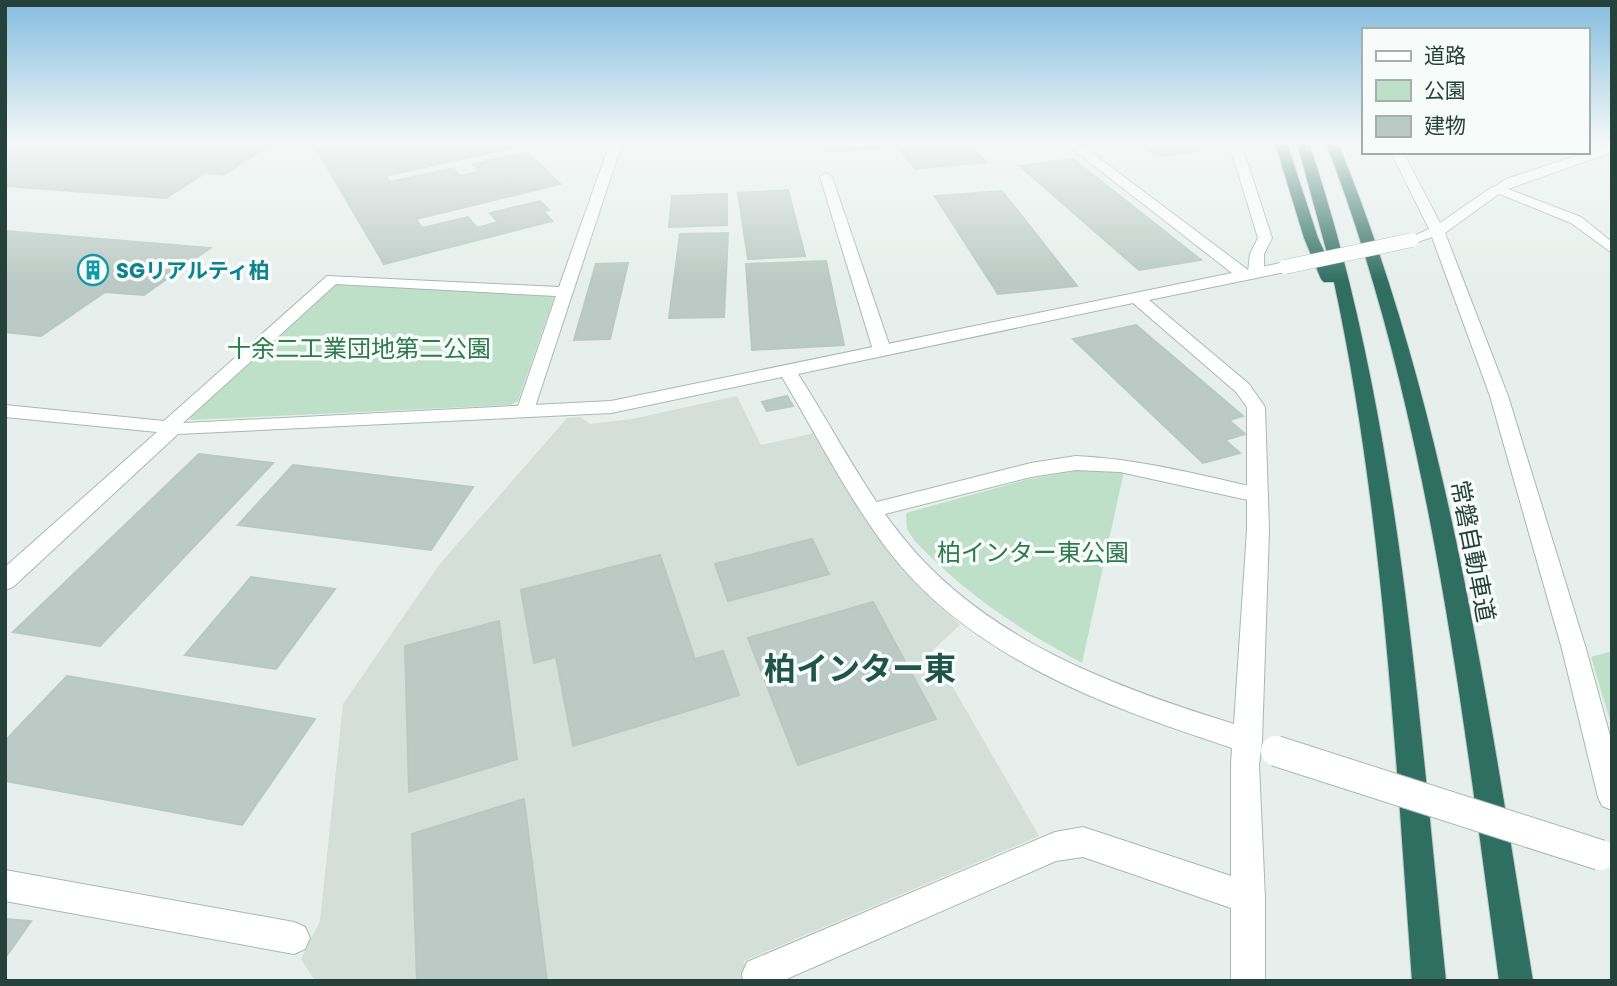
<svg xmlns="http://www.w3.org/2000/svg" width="1617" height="986" font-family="Poppins,'Noto Sans JP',sans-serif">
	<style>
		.built { fill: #d4dfda }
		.green { fill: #bfe0c8 }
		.building { fill: #bbcac4; stroke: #b8c9c2; stroke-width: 2 }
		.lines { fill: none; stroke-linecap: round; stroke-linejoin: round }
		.minor-casing { stroke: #a8b8b2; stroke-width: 2 }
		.tertiary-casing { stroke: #a8b8b2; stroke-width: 2 }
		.motorway-casing { stroke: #c2cac8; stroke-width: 2 }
		.minor { fill: #fff; fill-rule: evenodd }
		.tertiary { fill: #fff; fill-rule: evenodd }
		.motorway { fill: #2f6f62; fill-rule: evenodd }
		.minor-bridge-casing { stroke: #a8b8b2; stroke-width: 32; stroke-linecap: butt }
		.tertiary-bridge-casing { stroke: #a8b8b2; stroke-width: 15; stroke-linecap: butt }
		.minor-bridge { stroke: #fff; stroke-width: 30 }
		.tertiary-bridge { stroke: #fff; stroke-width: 14 }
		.labels { text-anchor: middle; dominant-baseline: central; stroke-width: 7; stroke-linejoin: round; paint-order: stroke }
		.far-culture-label { font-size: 21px; font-weight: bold; fill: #0d838f; stroke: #f7fbf9; text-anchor: start }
		.park-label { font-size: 24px; fill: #2d7a4b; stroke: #f7fbf9 }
		.street-label { font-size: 24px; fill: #24423a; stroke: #f7fbf9 }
		.near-neighbourhood-label { font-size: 32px; font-weight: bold; fill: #1f5548; stroke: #f7fbf9 }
	</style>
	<rect width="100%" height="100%" fill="#e6efeb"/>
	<!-- built -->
	<path class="built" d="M 737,396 L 761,445 L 815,433 L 897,562 L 960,625 L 932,651 L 1039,836 L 744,961 L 746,981 L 315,981 L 301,959 L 320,921 L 343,704 L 439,565 L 567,418 L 580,417 L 590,424 L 632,419 Z"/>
	<!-- green -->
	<g class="green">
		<path d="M 342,284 L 550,295 L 554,298 L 518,401 L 511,405 L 190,420 L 191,416 L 332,286 Z"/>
		<path d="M 1081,470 L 1124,471 L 1082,663 C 1017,628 965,594 914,540 L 907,529 L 906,513 L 1029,479 Z"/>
		<path d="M 1612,651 L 1612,727 L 1591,657 Z"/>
	</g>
	<!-- building -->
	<g class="building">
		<path d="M 5,143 L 273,143 L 224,175 L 205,173 L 166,198 L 5,186 Z"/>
		<path d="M 313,143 L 372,143 L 365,144 L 369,150 L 401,143 L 523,143 L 525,145 L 385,176 L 390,182 L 453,168 L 460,176 L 479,172 L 473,164 L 527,152 L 560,184 L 416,219 L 422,228 L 468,217 L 477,228 L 498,222 L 490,213 L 540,201 L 549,210 L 543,211 L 552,221 L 384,264 Z"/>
		<path d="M 825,143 L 968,143 L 986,162 L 915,169 L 897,146 L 832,152 Z"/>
		<path d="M 1139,143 L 1194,143 L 1198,146 L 1192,147 L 1199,151 L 1158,156 Z"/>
		<path d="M 1073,159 L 1201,260 L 1139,270 L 1020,166 Z"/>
		<path d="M 788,190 L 805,256 L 748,259 L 738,193 Z"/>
		<path d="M 1002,191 L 1077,286 L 998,294 L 935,196 Z"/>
		<path d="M 727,194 L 727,225 L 669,227 L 672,196 Z"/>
		<path d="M 5,231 L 210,248 L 144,295 L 105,292 L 41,336 L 5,332 Z"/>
		<path d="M 728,233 L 724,317 L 669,318 L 680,234 Z"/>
		<path d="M 826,261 L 844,345 L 752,350 L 746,264 Z"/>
		<path d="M 628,263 L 610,339 L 574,340 L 596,264 Z"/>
		<path d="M 1136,325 L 1243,416 L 1229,420 L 1245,434 L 1225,440 L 1240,453 L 1203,463 L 1073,339 Z"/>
		<path d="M 787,396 L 793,406 L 767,411 L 762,402 Z"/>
		<path d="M 199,454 L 273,463 L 100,646 L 13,632 Z"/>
		<path d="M 293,465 L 473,487 L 431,550 L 238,525 Z"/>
		<path d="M 812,539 L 829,574 L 728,601 L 715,564 Z"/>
		<path d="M 660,555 L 695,659 L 723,651 L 739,695 L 573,746 L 556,657 L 534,663 L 521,590 Z"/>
		<path d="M 251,577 L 335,589 L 276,669 L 185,655 Z"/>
		<path d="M 873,602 L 936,719 L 798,765 L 748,638 Z"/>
		<path d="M 499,621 L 517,759 L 409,792 L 405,646 Z"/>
		<path d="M 67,676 L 315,719 L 242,825 L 5,781 L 5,741 Z"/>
		<path d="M 524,799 L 547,981 L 417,981 L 412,834 Z"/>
		<path d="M 5,919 L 31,921 L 5,958 Z"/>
	</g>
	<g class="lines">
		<!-- minor casing -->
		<g class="minor-casing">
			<g id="minor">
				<path d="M 610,143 L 622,143 L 532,416 L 518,416 L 516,412 L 556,296 L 336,284 L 173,432 L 159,432 L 156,428 L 327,276 L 559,287 Z"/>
				<path d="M 1229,143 L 1241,143 L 1272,238 L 1264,254 L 1264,272 L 1256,277 L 1248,272 L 1250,254 L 1258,238 Z"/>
				<path d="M 1612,144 L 1612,152 L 1508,189 L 1581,217 L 1612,242 L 1612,253 L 1571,223 L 1490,190 L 1506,179 Z"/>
				<path d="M 826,173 L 832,177 L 891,350 L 888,354 L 882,355 L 873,350 L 820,177 Z"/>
				<path d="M 1076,456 C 1138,459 1197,474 1257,488 L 1264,490 L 1268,495 L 1264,500 L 1257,502 L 1120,472 L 1076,470 L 1031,477 L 873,517 L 865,515 L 862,510 L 865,505 L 873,503 L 1031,463 Z"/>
				<path d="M 1574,639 L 1583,642 L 1586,649 L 1612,743 L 1612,810 L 1602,806 L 1598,797 L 1562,649 L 1565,642 Z"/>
				<path d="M 1245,752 L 1255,756 L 1259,765 L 1265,898 L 1265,981 L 1231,981 L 1231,908 L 1083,857 L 1056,861 L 782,981 L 743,981 L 742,974 L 747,962 L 1055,832 L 1083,827 L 1231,876 L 1231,765 L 1235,756 Z"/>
				<path d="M 5,870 L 294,922 L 305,927 L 310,938 L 305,949 L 294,954 L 5,901 Z"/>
			</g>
		</g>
		<!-- tertiary casing -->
		<g class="tertiary-casing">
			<g id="tertiary">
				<path d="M 1065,143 L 1079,143 L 1248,270 L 1285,262 L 1293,267 L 1285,272 L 1149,300 L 1249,384 L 1265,407 L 1269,530 L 1262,741 L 1259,765 L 1255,774 L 1245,778 L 1235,774 L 1231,765 L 1232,748 C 1107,707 970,658 887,549 C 847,496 816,434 782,377 L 611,413 L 178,434 L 13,587 L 5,590 L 5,567 L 157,432 L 5,417 L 5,405 L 184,423 L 611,401 L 1232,273 ZM 1133,303 L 1236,392 L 1247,407 L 1247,530 L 1234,724 C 1114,687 986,640 904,539 C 863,489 833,428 798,374 Z"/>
				<path d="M 1391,152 L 1403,152 L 1440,223 L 1492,187 L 1502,187 L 1504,190 L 1445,233 L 1508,396 L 1586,649 L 1583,656 L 1574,659 L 1565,656 L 1562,649 L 1490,396 L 1432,237 L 1412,244 L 1405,240 L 1429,229 Z"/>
			</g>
		</g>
		<!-- motorway casing -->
		<g class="motorway-casing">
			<g id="motorway">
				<path d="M 1275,143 L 1287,143 L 1318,238 L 1330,264 L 1297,143 L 1309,143 C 1399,411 1417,701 1446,981 L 1412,981 C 1395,748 1383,511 1334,282 L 1324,282 L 1321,279 L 1304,238 Z"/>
				<path d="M 1326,143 L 1338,143 C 1447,408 1487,699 1533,981 L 1499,981 C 1461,701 1428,407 1326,143 Z"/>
			</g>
		</g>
		<!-- minor -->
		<use href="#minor" class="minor"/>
		<!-- tertiary -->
		<use href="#tertiary" class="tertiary"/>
		<!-- motorway -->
		<use href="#motorway" class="motorway"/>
		<!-- minor-bridge casing -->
		<g class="minor-bridge-casing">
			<path id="minor-bridge" d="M 1276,751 L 1600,855"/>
		</g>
		<!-- tertiary-bridge casing -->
		<g class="tertiary-bridge-casing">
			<path id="tertiary-bridge" d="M 1285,267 L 1412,240"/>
		</g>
		<!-- minor-bridge -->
		<use href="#minor-bridge" class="minor-bridge"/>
		<!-- tertiary-bridge -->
		<use href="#tertiary-bridge" class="tertiary-bridge"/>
	</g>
	<!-- sky -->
	<linearGradient id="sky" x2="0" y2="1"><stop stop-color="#84bce0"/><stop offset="0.51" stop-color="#f4f8f6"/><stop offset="1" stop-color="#f4f8f6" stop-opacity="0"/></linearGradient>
	<rect width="1617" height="281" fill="url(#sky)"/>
	<!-- icons -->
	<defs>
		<g id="building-ring" transform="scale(1.575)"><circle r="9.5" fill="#f7fbf9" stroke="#0f9aa8" stroke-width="1.5"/><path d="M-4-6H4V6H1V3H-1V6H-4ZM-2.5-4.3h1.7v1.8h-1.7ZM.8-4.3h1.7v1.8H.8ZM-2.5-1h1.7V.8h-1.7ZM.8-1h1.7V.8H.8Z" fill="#0f9aa8"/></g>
	</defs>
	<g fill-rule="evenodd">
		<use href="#building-ring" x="93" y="270"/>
	</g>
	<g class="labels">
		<!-- far-culture labels -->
		<g class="far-culture-label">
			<text x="116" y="270">SGリアルティ柏</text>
		</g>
		<!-- park labels -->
		<g class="park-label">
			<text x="359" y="348">十余二工業団地第二公園</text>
			<text x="1033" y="552">柏インター東公園</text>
		</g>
		<!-- street labels -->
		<g class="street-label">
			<text transform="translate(1473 551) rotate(79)">常磐自動車道</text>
		</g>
		<!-- near-neighbourhood labels -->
		<g class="near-neighbourhood-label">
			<text x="860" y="668">柏インター東</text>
		</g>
	</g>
	<!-- border -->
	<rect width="1617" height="986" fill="none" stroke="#24423a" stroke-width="14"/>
	<!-- legend -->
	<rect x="1362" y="28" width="228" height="126" fill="#f7fbf9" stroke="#a3b1ad" stroke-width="2"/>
	<rect x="1376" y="51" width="35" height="10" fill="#ffffff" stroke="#a3b1ad" stroke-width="2"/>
	<text x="1424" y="63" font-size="21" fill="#24423a">道路</text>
	<rect x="1376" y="80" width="35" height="21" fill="#bfe0c8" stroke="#a3b1ad" stroke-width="2"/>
	<text x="1424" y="98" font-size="21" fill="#24423a">公園</text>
	<rect x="1376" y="116" width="35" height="21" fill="#bbcac4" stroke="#a3b1ad" stroke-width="2"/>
	<text x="1424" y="133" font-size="21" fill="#24423a">建物</text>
</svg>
